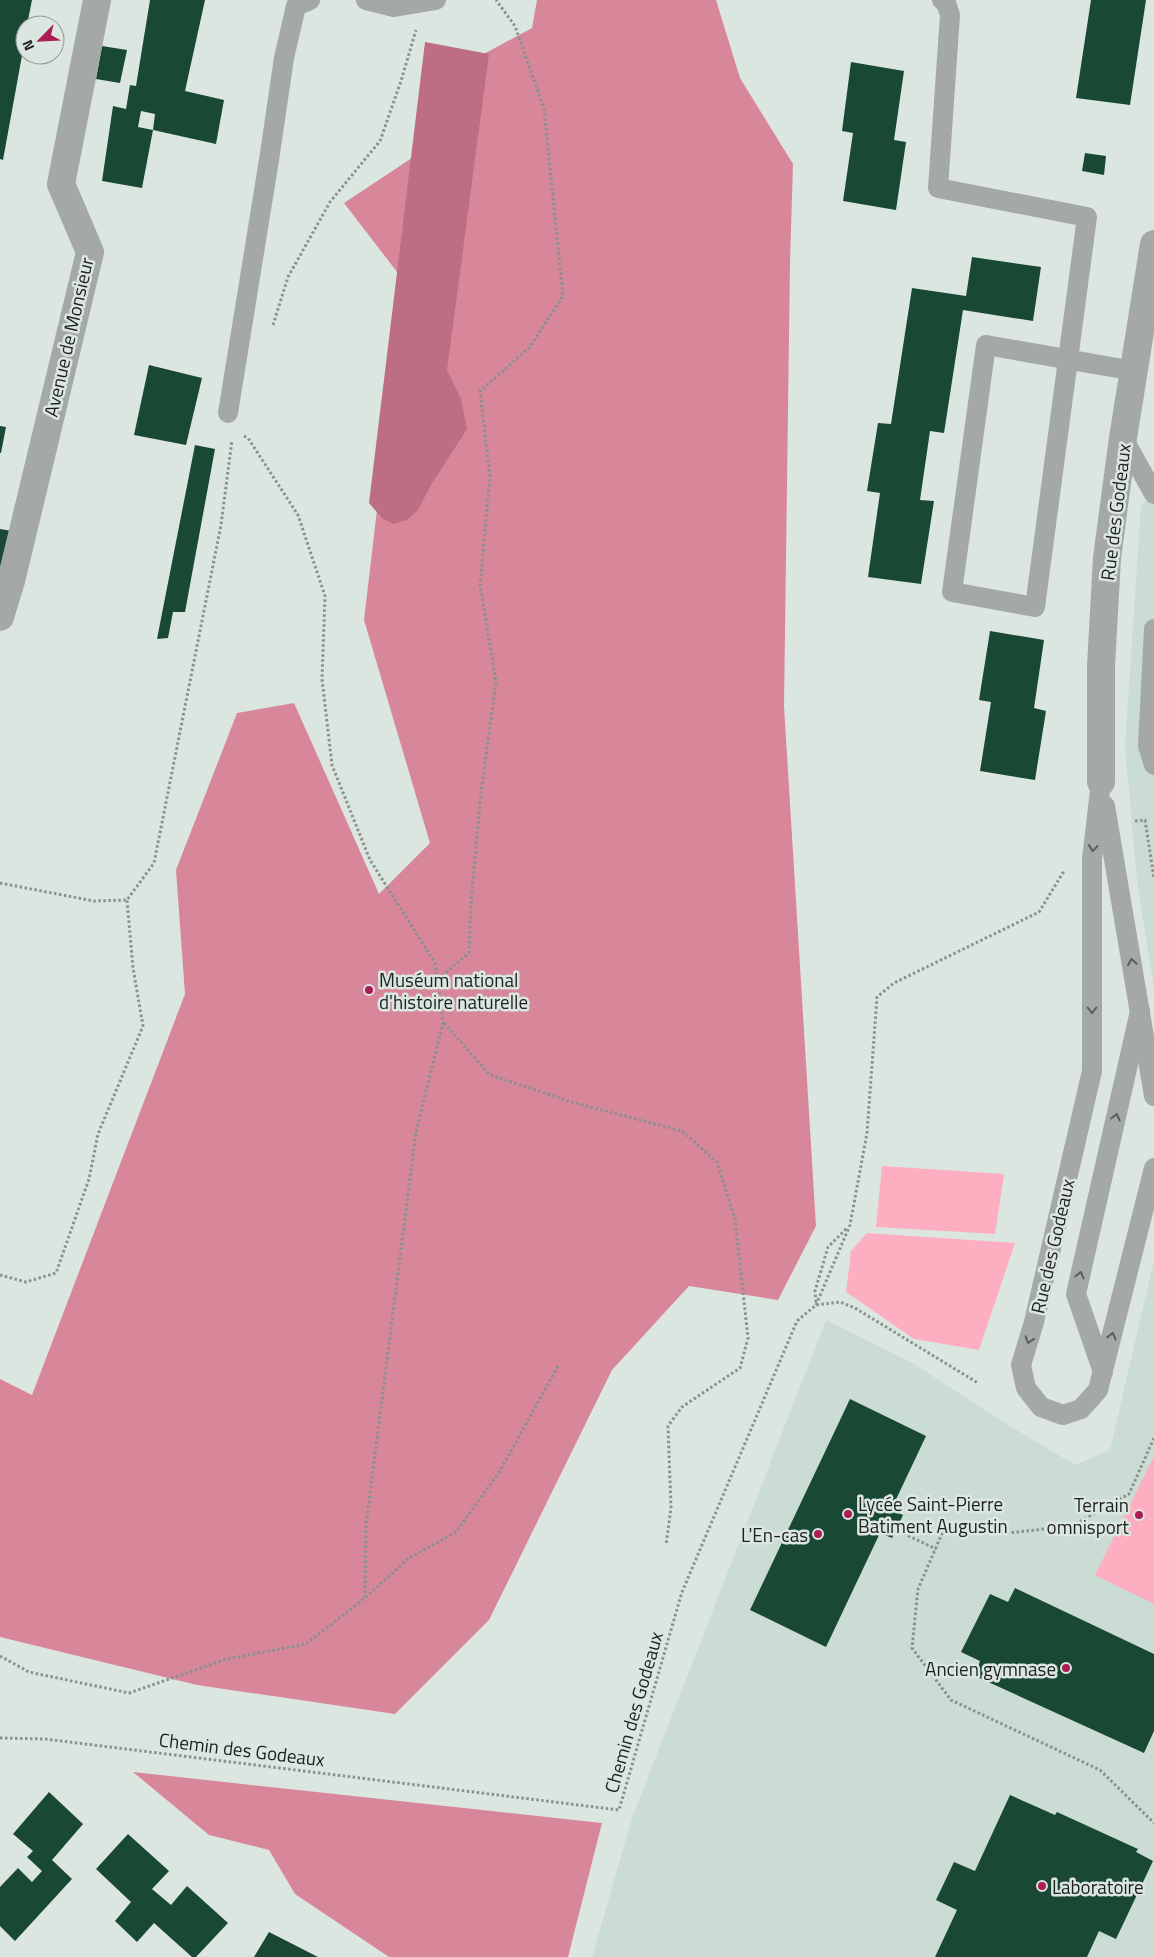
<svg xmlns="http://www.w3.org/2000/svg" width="1154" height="1957" font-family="'Titillium Web',sans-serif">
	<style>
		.built { fill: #cadcd3 }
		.green { fill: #fdafc1 }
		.forest { fill: #d8879b }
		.water { fill: #bd6e82 }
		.building { fill: #194835 }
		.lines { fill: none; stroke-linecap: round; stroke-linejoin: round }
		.path { stroke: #89918d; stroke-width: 3; stroke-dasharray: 2.5 2.5; stroke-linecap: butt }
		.service { stroke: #a4a8a6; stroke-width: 20 }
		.minor { stroke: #a4a8a6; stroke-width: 28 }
		.oneway { stroke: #5a5e5c }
		.poi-dot { fill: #ab1b54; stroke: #dce6e1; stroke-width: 2 }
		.labels { text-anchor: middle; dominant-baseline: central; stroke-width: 5; stroke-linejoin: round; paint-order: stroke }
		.street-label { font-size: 19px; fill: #1d211f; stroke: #dce6e1 }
		.poi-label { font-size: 19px; fill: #1d211f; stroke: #dce6e1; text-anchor: start }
	</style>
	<rect width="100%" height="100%" fill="#dce6e1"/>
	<!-- built -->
	<g class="built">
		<path d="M 1154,492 L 1154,989 L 1137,881 L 1125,746 L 1141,506 Z"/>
		<path d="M 1154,1260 L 1154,1957 L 592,1957 L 632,1818 L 826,1320 L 914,1364 L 1008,1425 L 1075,1465 L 1110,1450 Z"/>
	</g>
	<!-- green -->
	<g class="green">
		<path d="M 882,1166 L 1004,1174 L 995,1234 L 876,1227 Z"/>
		<path d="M 867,1233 L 1015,1243 L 979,1350 L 914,1339 L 846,1292 L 851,1251 Z"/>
		<path d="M 1154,1456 L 1154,1604 L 1095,1575 Z"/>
	</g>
	<!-- forest -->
	<g class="forest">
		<path d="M 537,0 L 716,0 L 740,78 L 793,164 L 790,263 L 784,706 L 816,1226 L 778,1300 L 689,1286 L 612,1370 L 489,1620 L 395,1714 L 197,1685 L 0,1637 L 0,1379 L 32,1395 L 185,994 L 176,870 L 237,713 L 294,703 L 379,894 L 430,843 L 364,620 L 404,281 L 344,203 L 427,148 L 443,76 L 532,28 Z"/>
		<path d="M 133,1772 L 602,1823 L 568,1957 L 389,1957 L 295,1894 L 269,1850 L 209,1835 Z"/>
	</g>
	<!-- water -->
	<path class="water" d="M 425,42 L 489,54 L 447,370 L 461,399 L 467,429 L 431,485 L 418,510 L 407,520 L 393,524 L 382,518 L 369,503 Z"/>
	<!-- building -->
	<g class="building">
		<path d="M 0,0 L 32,0 L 27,25 L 25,25 L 25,39 L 3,160 L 0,159 Z"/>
		<path d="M 150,0 L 205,0 L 185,91 L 224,100 L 216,144 L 153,130 L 155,114 L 141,111 L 138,127 L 153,130 L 142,188 L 102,181 L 113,106 L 126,109 L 130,85 L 136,86 Z"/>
		<path d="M 1091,0 L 1146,0 L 1130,105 L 1076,98 Z"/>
		<path d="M 102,46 L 127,50 L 120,83 L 96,79 Z"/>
		<path d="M 851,62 L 904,71 L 894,140 L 906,142 L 896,210 L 843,201 L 853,133 L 842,131 Z"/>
		<path d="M 1085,153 L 1106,156 L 1104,175 L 1082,171 Z"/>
		<path d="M 972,257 L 1041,267 L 1033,321 L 963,310 L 944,433 L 930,431 L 920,500 L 934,501 L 921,584 L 868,577 L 880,493 L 867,491 L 878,423 L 891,424 L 912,288 L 966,296 Z"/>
		<path d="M 149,365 L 202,378 L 186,445 L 134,435 Z"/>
		<path d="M 0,426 L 6,427 L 1,453 L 0,453 Z"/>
		<path d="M 195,445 L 215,449 L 185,612 L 173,612 L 168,638 L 157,639 Z"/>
		<path d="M 0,529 L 12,531 L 2,567 L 0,566 Z"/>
		<path d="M 990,631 L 1044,640 L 1034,708 L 1046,711 L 1035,780 L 980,771 L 991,702 L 979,700 Z"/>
		<path d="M 850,1399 L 926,1436 L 891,1510 L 903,1515 L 892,1538 L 880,1533 L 826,1647 L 750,1610 Z"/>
		<path d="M 1015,1588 L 1154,1654 L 1154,1731 L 1144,1753 L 975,1676 L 980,1661 L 961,1652 L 990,1594 L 1008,1602 Z"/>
		<path d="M 49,1792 L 83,1824 L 52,1860 L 72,1879 L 15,1941 L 0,1926 L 0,1887 L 18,1868 L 32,1882 L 42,1871 L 27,1857 L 33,1851 L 13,1834 Z"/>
		<path d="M 1010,1795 L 1055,1815 L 1057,1812 L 1138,1849 L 1136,1852 L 1153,1861 L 1116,1939 L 1099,1931 L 1087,1957 L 935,1957 L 957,1910 L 936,1900 L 954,1862 L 975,1871 Z"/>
		<path d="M 128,1834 L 169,1871 L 152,1889 L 171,1905 L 187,1886 L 228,1923 L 196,1957 L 192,1957 L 154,1923 L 137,1942 L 115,1921 L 131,1902 L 96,1869 Z"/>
		<path d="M 269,1932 L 318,1957 L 254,1957 Z"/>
	</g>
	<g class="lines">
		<!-- path -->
		<g class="path">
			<path d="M 273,325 L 288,277 L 330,202 L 380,141 L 401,81 L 416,30"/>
			<path d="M 244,436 L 248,438 L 298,515 L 325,596 L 322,679 L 332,765 L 370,860 L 435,963 L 443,1023 L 416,1132 L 366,1525 L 365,1598"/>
			<path d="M 1135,821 L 1145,820 L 1154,878"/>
			<path d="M 0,883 L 94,901 L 127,900 L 154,863 L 221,525 L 232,440"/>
			<path d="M 438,979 L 469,953 L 471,903 L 481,793 L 496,682 L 480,585 L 490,476 L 480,391 L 529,348 L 563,296 L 544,109 L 515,26 L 496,0"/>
			<path d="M 444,1023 L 490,1075 L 575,1103 L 682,1131 L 717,1162 L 735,1219 L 748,1338 L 740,1368 L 682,1407 L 668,1426 L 671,1508 L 666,1545"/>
			<path d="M 0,1275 L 26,1282 L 56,1273 L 89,1179 L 98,1134 L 143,1026 L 133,968 L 127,900"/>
			<path d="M 816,1302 L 815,1291 L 828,1247 L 847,1228"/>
			<path d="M 816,1305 L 850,1225 L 867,1133 L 877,997 L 894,983 L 1039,912 L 1064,871"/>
			<path d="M 1154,1438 L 1129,1494 L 1072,1526 L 1008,1533 L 968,1526 L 944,1529 L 918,1589 L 912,1648 L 951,1700 L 1100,1770 L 1154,1823"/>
			<path d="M 890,1527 L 936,1549"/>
			<path d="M 0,1656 L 29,1672 L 129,1693 L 227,1659 L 306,1644 L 365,1598 L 409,1558 L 456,1532 L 500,1471 L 558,1366"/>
			<path d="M 0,1738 L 45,1739 L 619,1810 L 682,1592 L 797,1321 L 816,1305 L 840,1302 L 855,1308 L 978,1383"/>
		</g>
		<!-- service -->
		<g class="service">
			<path d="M 366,0 L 394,7 L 436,0"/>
			<path d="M 942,0 L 946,3 L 950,15 L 938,188 L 1087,217 L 1035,607 L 952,592 L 986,345 L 1134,371"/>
			<path d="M 228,413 L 269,160 L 284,58 L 296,6 L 310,0"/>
			<path d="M 1123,438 L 1154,494"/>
			<path d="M 1154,629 L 1148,746 L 1154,765"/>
			<path d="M 1101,782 L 1092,859 L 1092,1071 L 1034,1322 L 1021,1365 L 1026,1388 L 1041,1407 L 1063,1415 L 1081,1409 L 1098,1390 L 1154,1168"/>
			<path d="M 1105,806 L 1154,1096"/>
			<path d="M 1103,1372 L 1076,1294 L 1140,1011"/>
		</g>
		<!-- minor -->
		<g class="minor">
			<path d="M 0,617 L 11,581 L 90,252 L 61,184 L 97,0"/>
			<path d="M 1101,782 L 1101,666 L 1107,558 L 1123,438 L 1154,244"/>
		</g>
	</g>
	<!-- one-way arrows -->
	<defs><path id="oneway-chevron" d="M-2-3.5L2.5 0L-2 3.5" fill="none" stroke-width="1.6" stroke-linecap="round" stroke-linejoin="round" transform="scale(1.25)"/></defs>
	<g class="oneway">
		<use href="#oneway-chevron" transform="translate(1093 848) rotate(96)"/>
		<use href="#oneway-chevron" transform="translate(1132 962) rotate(-99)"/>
		<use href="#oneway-chevron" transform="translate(1092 1010) rotate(90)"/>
		<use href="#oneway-chevron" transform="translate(1116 1117) rotate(-77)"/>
		<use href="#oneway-chevron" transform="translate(1080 1275) rotate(-77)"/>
		<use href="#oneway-chevron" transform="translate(1112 1336) rotate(-76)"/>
		<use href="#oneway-chevron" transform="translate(1029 1340) rotate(107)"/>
	</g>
	<!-- markers -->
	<g class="poi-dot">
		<circle cx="369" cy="990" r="5"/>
		<circle cx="848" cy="1514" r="5"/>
		<circle cx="1139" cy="1515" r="5"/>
		<circle cx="818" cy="1534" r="5"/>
		<circle cx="1066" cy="1668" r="5"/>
		<circle cx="1042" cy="1886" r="5"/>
	</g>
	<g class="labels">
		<!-- street labels -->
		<g class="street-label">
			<text transform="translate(68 337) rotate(-77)">Avenue de Monsieur</text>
			<text transform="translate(1115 512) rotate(-83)">Rue des Godeaux</text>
			<text transform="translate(1052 1246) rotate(-77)">Rue des Godeaux</text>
			<text transform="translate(633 1712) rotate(-74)">Chemin des Godeaux</text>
			<text transform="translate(242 1749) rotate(7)">Chemin des Godeaux</text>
		</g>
		<!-- poi labels -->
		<g class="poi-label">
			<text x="379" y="979">Muséum national<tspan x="379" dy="22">d'histoire naturelle</tspan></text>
			<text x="858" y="1503">Lycée Saint-Pierre<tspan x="858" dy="22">Batiment Augustin</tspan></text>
			<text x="1129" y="1504" text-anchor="end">Terrain<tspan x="1129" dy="22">omnisport</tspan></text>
			<text x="808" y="1534" text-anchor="end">L'En-cas</text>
			<text x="1056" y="1668" text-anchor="end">Ancien gymnase</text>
			<text x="1052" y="1886">Laboratoire</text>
		</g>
	</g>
	<!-- north arrow -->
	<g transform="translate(40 40) rotate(246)"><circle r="24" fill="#dce6e1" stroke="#909793"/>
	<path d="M0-4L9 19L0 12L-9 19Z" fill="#ab1b54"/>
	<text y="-8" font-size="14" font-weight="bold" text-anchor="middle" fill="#1d211f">N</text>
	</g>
</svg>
